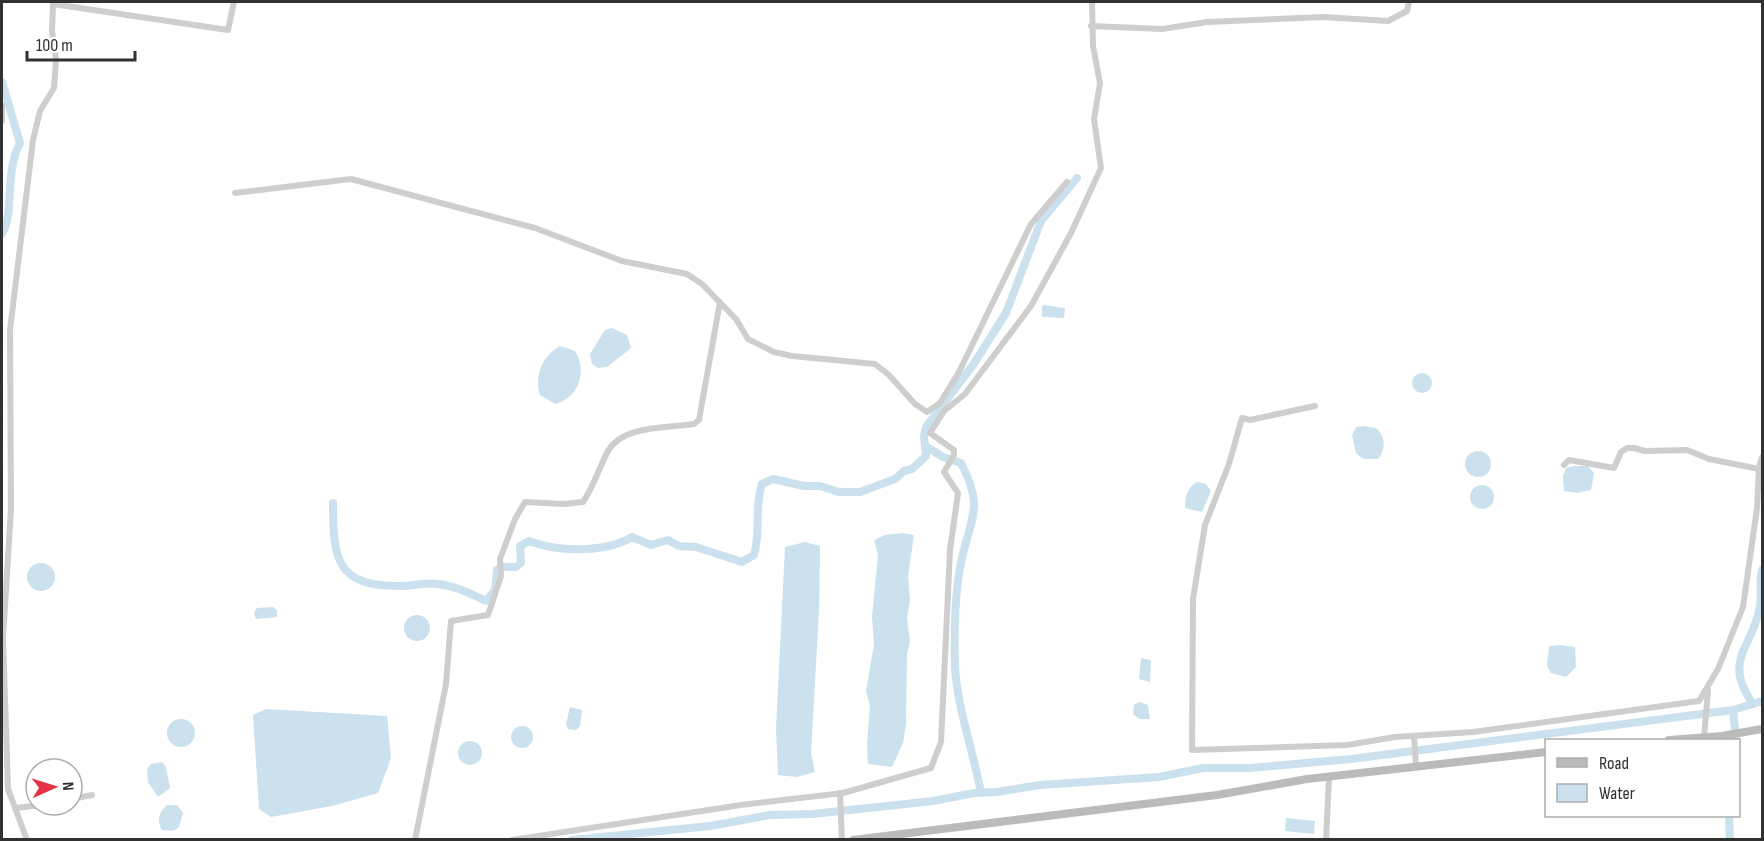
<svg xmlns="http://www.w3.org/2000/svg" width="1764" height="841" font-family="'Sofia Sans Condensed',sans-serif">
	<style>
		.water { fill: #cbe1ed }
		.lines { fill: none; stroke-linecap: round; stroke-linejoin: round }
		.canal { stroke: #cbe1ed; stroke-width: 8 }
		.street { stroke: #cecece; stroke-width: 6 }
		.secondary { stroke: #bbb; stroke-width: 8 }
	</style>
	<rect width="100%" height="100%" fill="#fff"/>
	<!-- water -->
	<g class="water">
		<path d="M 1044,305 L 1065,308 L 1064,318 L 1042,317 L 1042,306 Z"/>
		<path d="M 612,328 L 627,335 L 631,348 L 607,367 L 598,368 L 592,364 L 590,354 L 605,330 Z"/>
		<path d="M 560,346 L 575,351 C 588,371 578,399 555,404 L 540,395 C 534,376 542,356 560,346 Z"/>
		<circle cx="1422" cy="383" r="10"/>
		<path d="M 1363,426 L 1376,428 C 1386,437 1386,449 1378,459 L 1363,459 L 1356,453 L 1352,435 L 1356,427 Z"/>
		<circle cx="1478" cy="464" r="13"/>
		<path d="M 1575,466 L 1588,466 L 1594,473 L 1591,490 L 1577,493 L 1564,491 L 1563,476 L 1566,468 Z"/>
		<path d="M 1197,482 L 1206,484 L 1211,491 L 1202,512 L 1185,508 C 1185,497 1187,487 1197,482 Z"/>
		<circle cx="1482" cy="497" r="12"/>
		<path d="M 902,533 L 914,535 L 908,576 L 910,600 L 907,618 L 910,642 L 907,654 L 906,724 L 903,743 L 892,767 L 868,764 L 867,743 L 870,706 L 866,691 L 874,645 L 872,617 L 878,555 L 874,540 L 885,535 Z"/>
		<path d="M 805,542 L 820,546 L 819,611 L 811,753 L 815,772 L 797,777 L 778,775 L 776,728 L 785,547 Z"/>
		<circle cx="41" cy="577" r="14"/>
		<path d="M 273,607 L 277,610 L 277,617 L 256,619 L 254,613 L 257,608 Z"/>
		<circle cx="417" cy="628" r="13"/>
		<path d="M 1560,645 L 1575,647 L 1576,667 L 1566,677 L 1551,673 L 1547,666 L 1549,646 Z"/>
		<path d="M 1141,658 L 1151,660 L 1150,682 L 1139,679 Z"/>
		<path d="M 1139,702 L 1148,705 L 1150,719 L 1139,719 L 1133,714 L 1134,705 Z"/>
		<path d="M 570,707 L 582,710 L 580,726 L 576,730 L 568,729 L 566,724 Z"/>
		<path d="M 266,709 L 387,716 L 391,758 L 378,793 L 332,806 L 271,817 L 259,809 L 253,715 Z"/>
		<circle cx="181" cy="733" r="14"/>
		<circle cx="522" cy="737" r="11"/>
		<circle cx="470" cy="753" r="12"/>
		<path d="M 162,762 L 166,767 L 170,788 L 158,797 L 148,782 L 147,769 L 151,764 Z"/>
		<path d="M 167,805 L 177,805 L 183,813 L 179,827 L 173,831 L 162,830 C 156,821 159,812 167,805 Z"/>
		<path d="M 1286,818 L 1315,821 L 1314,834 L 1285,831 Z"/>
	</g>
	<g class="lines">
		<!-- canal -->
		<g class="canal">
			<path d="M 2,82 L 20,143 C 4,173 15,213 2,234"/>
			<path d="M 927,447 L 943,457 L 961,463 C 985,509 970,517 961,563 C 954,597 954,634 955,668 C 958,711 973,750 981,793"/>
			<path d="M 333,503 C 333,559 336,587 401,586 C 413,586 426,582 438,584 C 456,586 471,594 486,601 L 495,590 L 497,570"/>
			<path d="M 501,567 L 516,567 L 521,563 L 520,546 L 529,541 C 557,552 606,553 632,537 L 651,545 L 668,540 L 679,546 L 696,547 L 742,562 L 754,555 C 761,531 754,508 762,484 L 773,479 L 804,486 L 820,486 L 839,492 L 860,492 L 895,479 L 904,471 L 912,469 L 926,456 L 924,436 L 926,427 L 973,365 L 1006,313 L 1041,221 L 1077,178"/>
			<path d="M 1753,704 C 1722,660 1752,649 1760,607 C 1762,595 1759,582 1762,570"/>
			<path d="M 1733,710 L 1736,740"/>
			<path d="M 1729,816 L 1730,840"/>
			<path d="M 572,840 L 710,826 L 770,815 L 813,814 L 933,801 L 974,793 L 997,792 L 1040,785 L 1159,777 L 1203,768 L 1250,768 L 1351,759 L 1733,710 L 1762,701"/>
		</g>
		<!-- street -->
		<g class="street">
			<path d="M 1091,26 L 1162,29 L 1207,22 L 1323,17 L 1388,21 L 1407,11 L 1409,2"/>
			<path d="M 2,105 L 2,121"/>
			<path d="M 235,193 L 351,179 L 535,228 L 622,261 L 687,274 L 702,284 L 736,319 L 748,339 L 774,352 L 792,356 L 875,364 L 889,375 L 915,404 L 927,412 L 940,403 L 959,372 L 1031,224 L 1067,182"/>
			<path d="M 1315,406 L 1250,420 L 1242,418 L 1229,464 L 1205,525 L 1193,599 L 1192,750 L 1347,745 L 1395,737 L 1473,732 L 1699,701 L 1718,669 L 1743,607 L 1757,508 L 1759,467 L 1762,457"/>
			<path d="M 1564,465 L 1569,460 L 1614,468 L 1621,452 L 1627,448 L 1634,448 L 1645,451 L 1687,450 L 1709,459 L 1759,469"/>
			<path d="M 1414,736 L 1416,767"/>
			<path d="M 1704,738 L 1708,690"/>
			<path d="M 840,793 L 842,840"/>
			<path d="M 72,799 L 92,795"/>
			<path d="M 16,808 L 42,805"/>
			<path d="M 27,840 L 8,789 L 3,638 L 11,509 L 10,330 L 33,140 L 40,111 L 54,88 L 56,60 L 52,31 L 53,4 L 228,30 L 234,2"/>
			<path d="M 415,840 L 446,684 L 451,621 L 488,615 L 501,576 L 500,559 L 515,519 L 525,502 L 564,504 L 583,502 C 594,486 599,468 608,451 C 623,425 667,428 694,424 L 699,420 L 720,302"/>
			<path d="M 512,840 L 741,805 L 843,793 L 931,768 L 941,742 L 950,550 L 958,493 L 944,472 L 954,455 L 954,450 L 930,433 L 944,411 L 965,394 L 1031,306 L 1071,233 L 1101,168 L 1094,119 L 1100,83 L 1093,46 L 1092,2"/>
			<path d="M 1326,840 L 1329,777"/>
		</g>
		<!-- secondary -->
		<g class="secondary">
			<path d="M 1669,740 L 1722,736 L 1762,729"/>
			<path d="M 853,840 L 1217,795 L 1307,779 L 1546,752"/>
		</g>
	</g>
	<!-- border -->
	<rect width="1764" height="841" fill="none" stroke="#313131" stroke-width="6"/>
	<!-- legend -->
	<rect x="1545" y="739" width="195" height="78" fill="#ffffff" stroke="#adadad" stroke-width="1.5"/>
	<rect x="1557" y="758" width="30" height="9" fill="#bbbbbb" stroke="#adadad" stroke-width="1.5"/>
	<text x="1599" y="769" font-size="18" fill="#313131">Road</text>
	<rect x="1557" y="784" width="30" height="18" fill="#cbe1ed" stroke="#adadad" stroke-width="1.5"/>
	<text x="1599" y="799" font-size="18" fill="#313131">Water</text>
	<!-- north arrow -->
	<g transform="translate(54 787) rotate(87)"><circle r="28" fill="#ffffff" stroke="#adadad" stroke-width="1.5"/>
	<path d="M0-4.5L10 22L0 15L-10 22Z" fill="#e63447"/>
	<text y="-9" font-size="16" font-weight="bold" text-anchor="middle" fill="#313131">N</text>
	</g>
	<!-- scale -->
	<path d="M27 51v9h108v-9" fill="none" stroke="#313131" stroke-width="3"/>
	<text x="36" y="51" font-size="18" fill="#313131" stroke="#ffffff" stroke-width="4.5" paint-order="stroke">100 m</text>
</svg>
